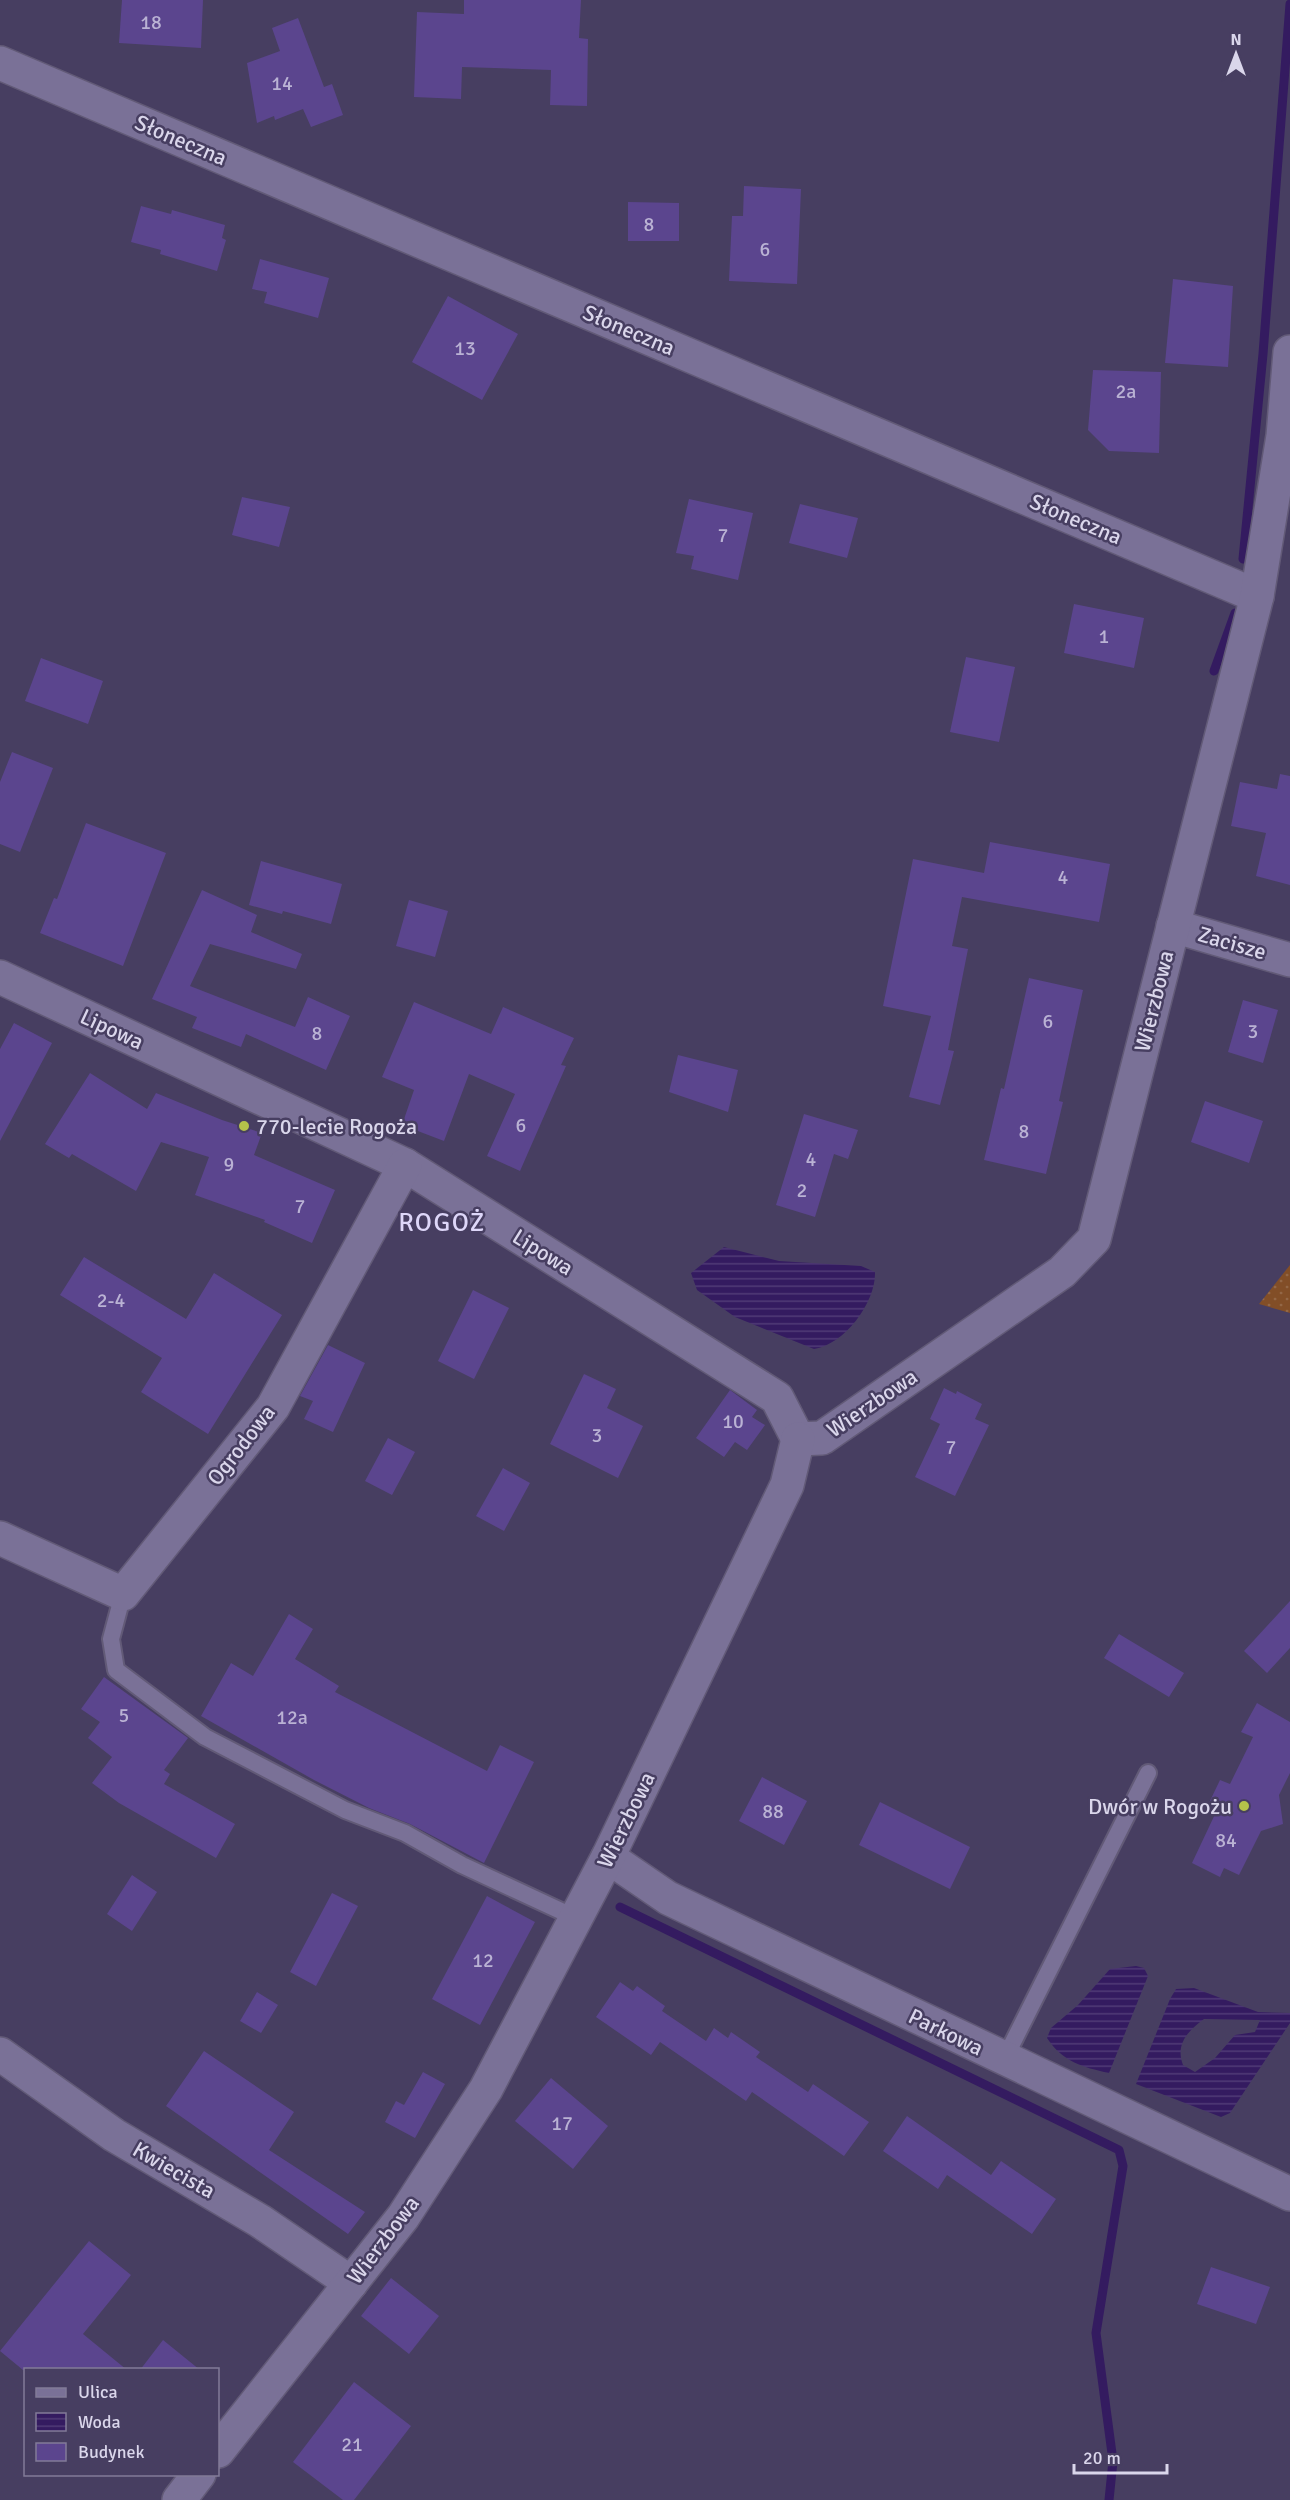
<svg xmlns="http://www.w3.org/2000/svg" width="1290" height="2500" font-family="Signika,sans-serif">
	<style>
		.grass { fill: url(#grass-dots) }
		.water { fill: url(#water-rules); fill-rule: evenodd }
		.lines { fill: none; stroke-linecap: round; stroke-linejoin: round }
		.stream { stroke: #341b60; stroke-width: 9 }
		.building { fill: #5b458e }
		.lane-casing { stroke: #625a77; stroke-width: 20 }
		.street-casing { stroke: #625a77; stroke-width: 36 }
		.lane { stroke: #7a7197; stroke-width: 16 }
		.street { stroke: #7a7197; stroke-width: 33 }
		.poi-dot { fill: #b4c24a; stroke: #473e61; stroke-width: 2 }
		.labels { text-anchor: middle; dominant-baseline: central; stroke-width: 5; stroke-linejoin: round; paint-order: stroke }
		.number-label { font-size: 20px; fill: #bab2d4 }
		.street-label { font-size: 22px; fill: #dad6eb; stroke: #473e61 }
		.poi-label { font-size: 22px; fill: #dad6eb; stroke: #473e61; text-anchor: start }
		.quarter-label { font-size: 26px; letter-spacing: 1.5px; fill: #ded7f9; stroke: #473e61 }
	</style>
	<defs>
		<pattern id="grass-dots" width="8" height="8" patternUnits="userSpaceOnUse" patternTransform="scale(1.5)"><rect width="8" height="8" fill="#824e27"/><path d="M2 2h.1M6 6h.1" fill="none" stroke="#936746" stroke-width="1.8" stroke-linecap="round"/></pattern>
		<pattern id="water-rules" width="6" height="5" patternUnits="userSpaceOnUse" patternTransform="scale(1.5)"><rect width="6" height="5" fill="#341b60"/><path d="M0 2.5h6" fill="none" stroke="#513b77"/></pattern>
	</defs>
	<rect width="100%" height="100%" fill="#473e61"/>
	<!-- grass -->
	<path class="grass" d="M 1290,1265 L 1290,1313 L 1259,1304 Z"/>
	<!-- water -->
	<g class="water">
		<path d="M 724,1247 L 779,1261 L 861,1266 L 875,1272 C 876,1302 845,1344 814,1349 L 735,1317 L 697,1290 L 691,1273 Z"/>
		<path d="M 1136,1966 L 1144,1968 L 1148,1976 L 1109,2073 C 1082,2067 1063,2062 1047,2038 L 1051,2028 L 1078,2005 L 1110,1969 Z"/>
		<path d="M 1194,1988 L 1258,2012 L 1290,2013 L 1290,2023 L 1230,2113 L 1221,2117 L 1136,2084 L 1170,1999 L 1176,1989 ZM 1204,2019 L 1260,2020 L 1255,2032 L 1235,2035 L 1215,2058 L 1195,2072 L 1183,2065 C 1175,2044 1188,2031 1204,2019 Z"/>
	</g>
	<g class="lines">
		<!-- stream -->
		<g class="stream">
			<path d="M 1243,559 L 1263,354 L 1290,4"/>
			<path d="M 1214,671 L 1235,613"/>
			<path d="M 620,1907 L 1119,2150 L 1123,2166 L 1096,2333 L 1113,2461 L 1109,2500"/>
		</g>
	</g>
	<!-- building -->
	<g class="building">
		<path d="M 122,0 L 203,0 L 201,48 L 119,43 Z"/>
		<path d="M 464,0 L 581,0 L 579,38 L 588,39 L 587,106 L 550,105 L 551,70 L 462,67 L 461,99 L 414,97 L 417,12 L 464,14 Z"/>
		<path d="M 298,18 L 324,87 L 332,84 L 343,115 L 311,127 L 303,109 L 275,120 L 274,116 L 257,123 L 247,63 L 280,51 L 272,28 Z"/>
		<path d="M 744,186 L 801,189 L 797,284 L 729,281 L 732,216 L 743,216 Z"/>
		<path d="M 628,202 L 679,203 L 679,241 L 628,241 Z"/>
		<path d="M 141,206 L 171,214 L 172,210 L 225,225 L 222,238 L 226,240 L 217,271 L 160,254 L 161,250 L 131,242 Z"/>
		<path d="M 260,259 L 329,278 L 318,318 L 264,303 L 267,292 L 252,289 Z"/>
		<path d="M 1173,279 L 1233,286 L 1228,367 L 1165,363 Z"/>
		<path d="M 448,296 L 518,334 L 482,400 L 412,362 Z"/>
		<path d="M 1093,370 L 1161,372 L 1159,453 L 1109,451 L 1088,430 Z"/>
		<path d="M 242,497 L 290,507 L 279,547 L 232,535 Z"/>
		<path d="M 689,499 L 753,513 L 738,580 L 691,569 L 694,556 L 676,553 Z"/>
		<path d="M 800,504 L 858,518 L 847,558 L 789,543 Z"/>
		<path d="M 1074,604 L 1144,618 L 1134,668 L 1064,653 Z"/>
		<path d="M 966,657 L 1015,667 L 999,742 L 950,732 Z"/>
		<path d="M 41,658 L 103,681 L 88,724 L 25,701 Z"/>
		<path d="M 12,752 L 53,768 L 20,852 L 0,844 L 0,782 Z"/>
		<path d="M 1280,774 L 1290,776 L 1290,885 L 1256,876 L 1266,833 L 1231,826 L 1240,782 L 1277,789 Z"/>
		<path d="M 86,823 L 166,853 L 123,966 L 40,933 L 54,898 L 57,899 Z"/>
		<path d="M 990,842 L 1110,864 L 1099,922 L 962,897 L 952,946 L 968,949 L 948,1050 L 954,1051 L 940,1105 L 909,1097 L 931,1016 L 883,1006 L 913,859 L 984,873 Z"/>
		<path d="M 261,861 L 342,884 L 331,924 L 283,911 L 282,914 L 249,905 Z"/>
		<path d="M 202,890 L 257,915 L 251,932 L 302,954 L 296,969 L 210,944 L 190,986 L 295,1027 L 308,997 L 350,1016 L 326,1070 L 246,1034 L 241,1047 L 192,1028 L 197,1017 L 152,999 Z"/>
		<path d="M 409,900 L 448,911 L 435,957 L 396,946 Z"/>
		<path d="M 1029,978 L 1083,990 L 1059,1101 L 1063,1102 L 1046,1174 L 984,1160 L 1001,1088 L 1004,1089 Z"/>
		<path d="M 1243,1000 L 1278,1010 L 1263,1063 L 1228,1052 Z"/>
		<path d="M 414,1002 L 491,1034 L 503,1007 L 574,1038 L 561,1065 L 566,1066 L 520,1171 L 487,1156 L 515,1094 L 469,1074 L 444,1141 L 402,1125 L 414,1090 L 382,1077 Z"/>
		<path d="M 14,1023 L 52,1043 L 0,1141 L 0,1049 Z"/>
		<path d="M 678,1055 L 738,1070 L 728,1112 L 669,1092 Z"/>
		<path d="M 90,1073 L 147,1109 L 156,1093 L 222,1120 L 262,1133 L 254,1155 L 335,1190 L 312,1243 L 264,1222 L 265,1220 L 195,1195 L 209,1157 L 161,1142 L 136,1191 L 72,1154 L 69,1158 L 45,1144 Z"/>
		<path d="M 1205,1101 L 1263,1121 L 1249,1163 L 1191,1142 Z"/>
		<path d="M 804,1114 L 858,1130 L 848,1159 L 834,1154 L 815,1217 L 776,1205 Z"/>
		<path d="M 84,1257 L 186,1319 L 214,1273 L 282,1315 L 208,1434 L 141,1392 L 162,1358 L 60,1295 Z"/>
		<path d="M 473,1290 L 509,1308 L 474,1379 L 438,1361 Z"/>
		<path d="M 328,1345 L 365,1363 L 333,1432 L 304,1419 L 313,1401 L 300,1396 Z"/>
		<path d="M 584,1374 L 616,1389 L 607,1408 L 643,1426 L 618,1478 L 550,1444 Z"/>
		<path d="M 944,1388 L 956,1394 L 957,1391 L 982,1404 L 975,1419 L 989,1425 L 955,1496 L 915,1477 L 940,1424 L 930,1419 Z"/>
		<path d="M 730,1390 L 757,1410 L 752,1417 L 765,1425 L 747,1450 L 735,1442 L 724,1457 L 696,1438 Z"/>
		<path d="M 388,1438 L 415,1452 L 392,1495 L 365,1481 Z"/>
		<path d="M 503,1468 L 530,1483 L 504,1531 L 476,1516 Z"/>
		<path d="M 1290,1601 L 1290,1648 L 1267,1673 L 1244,1651 Z"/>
		<path d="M 289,1614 L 313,1629 L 295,1659 L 339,1686 L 335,1692 L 487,1771 L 500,1745 L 534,1762 L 484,1863 L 410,1824 L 369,1808 L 314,1780 L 201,1716 L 231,1663 L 253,1676 Z"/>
		<path d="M 1119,1634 L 1184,1673 L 1169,1697 L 1104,1658 Z"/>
		<path d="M 104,1677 L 188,1738 L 164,1770 L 170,1774 L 164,1784 L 235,1824 L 216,1858 L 119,1803 L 92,1783 L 112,1757 L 88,1738 L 100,1722 L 81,1709 Z"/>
		<path d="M 1257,1703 L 1290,1722 L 1290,1773 L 1279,1795 L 1283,1824 L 1261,1831 L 1239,1875 L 1224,1868 L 1220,1877 L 1192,1863 L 1217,1810 L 1208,1805 L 1220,1780 L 1230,1784 L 1253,1737 L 1241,1732 Z"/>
		<path d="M 762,1777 L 807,1801 L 784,1845 L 739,1821 Z"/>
		<path d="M 880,1802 L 970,1847 L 950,1889 L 859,1845 Z"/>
		<path d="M 132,1875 L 157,1892 L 132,1931 L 107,1914 Z"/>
		<path d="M 332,1893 L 358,1906 L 316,1986 L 290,1972 Z"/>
		<path d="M 487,1896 L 535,1922 L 480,2025 L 432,1999 Z"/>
		<path d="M 620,1982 L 633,1991 L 637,1986 L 665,2006 L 662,2011 L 706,2041 L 714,2028 L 728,2038 L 731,2032 L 760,2052 L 756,2057 L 808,2092 L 813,2084 L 869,2122 L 844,2156 L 752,2092 L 746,2101 L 660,2042 L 651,2055 L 596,2017 Z"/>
		<path d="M 257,1992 L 278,2005 L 261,2033 L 240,2021 Z"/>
		<path d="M 204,2051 L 294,2112 L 269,2150 L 365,2212 L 348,2234 L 166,2106 Z"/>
		<path d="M 423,2072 L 445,2084 L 415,2138 L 385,2122 L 396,2101 L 404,2105 Z"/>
		<path d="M 551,2078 L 608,2126 L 573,2169 L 515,2121 Z"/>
		<path d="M 907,2116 L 991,2175 L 1001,2161 L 1056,2199 L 1032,2234 L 947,2175 L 938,2189 L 883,2151 Z"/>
		<path d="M 89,2241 L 131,2275 L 83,2334 L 127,2370 L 23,2370 L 0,2351 Z"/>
		<path d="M 1211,2267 L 1270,2287 L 1256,2324 L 1197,2304 Z"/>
		<path d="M 391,2278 L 439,2316 L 409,2354 L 361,2316 Z"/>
		<path d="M 163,2340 L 200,2370 L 140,2370 Z"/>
		<path d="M 354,2382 L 411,2426 L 354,2500 L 343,2500 L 293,2462 Z"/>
	</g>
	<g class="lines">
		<!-- lane casing -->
		<g class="lane-casing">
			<g id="lane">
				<path d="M 123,1594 L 111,1639 L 116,1670 L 205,1737 L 345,1810 L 405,1833 L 462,1865 L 576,1918"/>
				<path d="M 1004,2060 L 1148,1773"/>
			</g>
		</g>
		<!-- street casing -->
		<g class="street-casing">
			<g id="street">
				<path d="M 0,63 L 1257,596"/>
				<path d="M 1173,926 L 1290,960"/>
				<path d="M 0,977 L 405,1165 L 777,1398 L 798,1439"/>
				<path d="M 798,1439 L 822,1438 L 1062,1272 L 1094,1239 L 1257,596 L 1283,436 L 1290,352"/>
				<path d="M 0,1538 L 123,1594 L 273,1407 L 405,1165"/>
				<path d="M 608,1857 L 668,1898 L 1290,2194"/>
				<path d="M 0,2054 L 114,2135 L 260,2221 L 351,2283"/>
				<path d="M 218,2451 L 403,2217 L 486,2089 L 608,1857 L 787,1485 L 798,1439"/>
				<path d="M 179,2500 L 199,2474"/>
			</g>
		</g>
		<!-- lane -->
		<use href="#lane" class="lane"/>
		<!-- street -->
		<use href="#street" class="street"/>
	</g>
	<!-- markers -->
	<g class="poi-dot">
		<circle cx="244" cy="1126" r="6"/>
		<circle cx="1244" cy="1806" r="6"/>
	</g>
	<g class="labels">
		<!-- number labels -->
		<g class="number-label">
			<text x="151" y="22">18</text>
			<text x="282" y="83">14</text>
			<text x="649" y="224">8</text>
			<text x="765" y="249">6</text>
			<text x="465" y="348">13</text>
			<text x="1126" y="391">2a</text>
			<text x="723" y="535">7</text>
			<text x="1104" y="636">1</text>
			<text x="1063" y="877">4</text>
			<text x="1048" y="1021">6</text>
			<text x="1253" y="1031">3</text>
			<text x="317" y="1033">8</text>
			<text x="521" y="1125">6</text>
			<text x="1024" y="1131">8</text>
			<text x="811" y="1159">4</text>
			<text x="229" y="1164">9</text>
			<text x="802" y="1190">2</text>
			<text x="300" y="1206">7</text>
			<text x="111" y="1300">2-4</text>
			<text x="733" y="1421">10</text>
			<text x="597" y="1435">3</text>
			<text x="951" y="1447">7</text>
			<text x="124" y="1715">5</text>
			<text x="292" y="1717">12a</text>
			<text x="773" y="1811">88</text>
			<text x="1226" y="1840">84</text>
			<text x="483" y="1960">12</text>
			<text x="562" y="2123">17</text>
			<text x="352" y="2444">21</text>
		</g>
		<!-- street labels -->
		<g class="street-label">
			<text transform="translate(181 140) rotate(23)">Słoneczna</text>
			<text transform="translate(629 330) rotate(23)">Słoneczna</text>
			<text transform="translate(1076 519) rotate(23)">Słoneczna</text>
			<text transform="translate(1232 943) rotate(16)">Zacisze</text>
			<text transform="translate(1154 1001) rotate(-76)">Wierzbowa</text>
			<text transform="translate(112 1029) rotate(25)">Lipowa</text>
			<text transform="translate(543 1252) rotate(32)">Lipowa</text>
			<text transform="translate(872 1403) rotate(-34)">Wierzbowa</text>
			<text transform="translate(241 1445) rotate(-52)">Ogrodowa</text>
			<text transform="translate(626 1820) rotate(-64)">Wierzbowa</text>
			<text transform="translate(946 2032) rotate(26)">Parkowa</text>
			<text transform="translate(174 2170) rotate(30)">Kwiecista</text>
			<text transform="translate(383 2240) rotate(-53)">Wierzbowa</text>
		</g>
		<!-- poi labels -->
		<g class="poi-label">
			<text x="256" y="1126">770-lecie Rogoża</text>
			<text x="1232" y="1806" text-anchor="end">Dwór w Rogożu</text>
		</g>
		<!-- quarter labels -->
		<g class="quarter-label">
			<text x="442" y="1223">ROGOŻ</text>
		</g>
	</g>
	<!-- legend -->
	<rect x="24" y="2368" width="195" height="108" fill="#473e61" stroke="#827b98" stroke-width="1.5"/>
	<rect x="36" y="2388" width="30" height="9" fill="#7a7197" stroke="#827b98" stroke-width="1.5"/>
	<text x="78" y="2398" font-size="18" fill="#dad6eb">Ulica</text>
	<rect x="36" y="2413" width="30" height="18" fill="url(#water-rules)" stroke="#827b98" stroke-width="1.5"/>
	<text x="78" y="2428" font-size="18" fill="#dad6eb">Woda</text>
	<rect x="36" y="2443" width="30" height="18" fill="#5b458e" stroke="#827b98" stroke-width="1.5"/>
	<text x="78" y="2458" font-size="18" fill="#dad6eb">Budynek</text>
	<!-- north arrow -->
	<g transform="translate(1236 54)" stroke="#473e61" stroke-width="4.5" paint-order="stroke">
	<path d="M0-4.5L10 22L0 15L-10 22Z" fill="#dad6eb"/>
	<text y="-9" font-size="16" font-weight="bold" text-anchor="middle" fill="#dad6eb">N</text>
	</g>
	<!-- scale -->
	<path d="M1074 2464v9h93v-9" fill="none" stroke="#dad6eb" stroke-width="3"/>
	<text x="1083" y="2464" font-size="18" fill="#dad6eb" stroke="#473e61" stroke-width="4.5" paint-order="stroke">20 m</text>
</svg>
